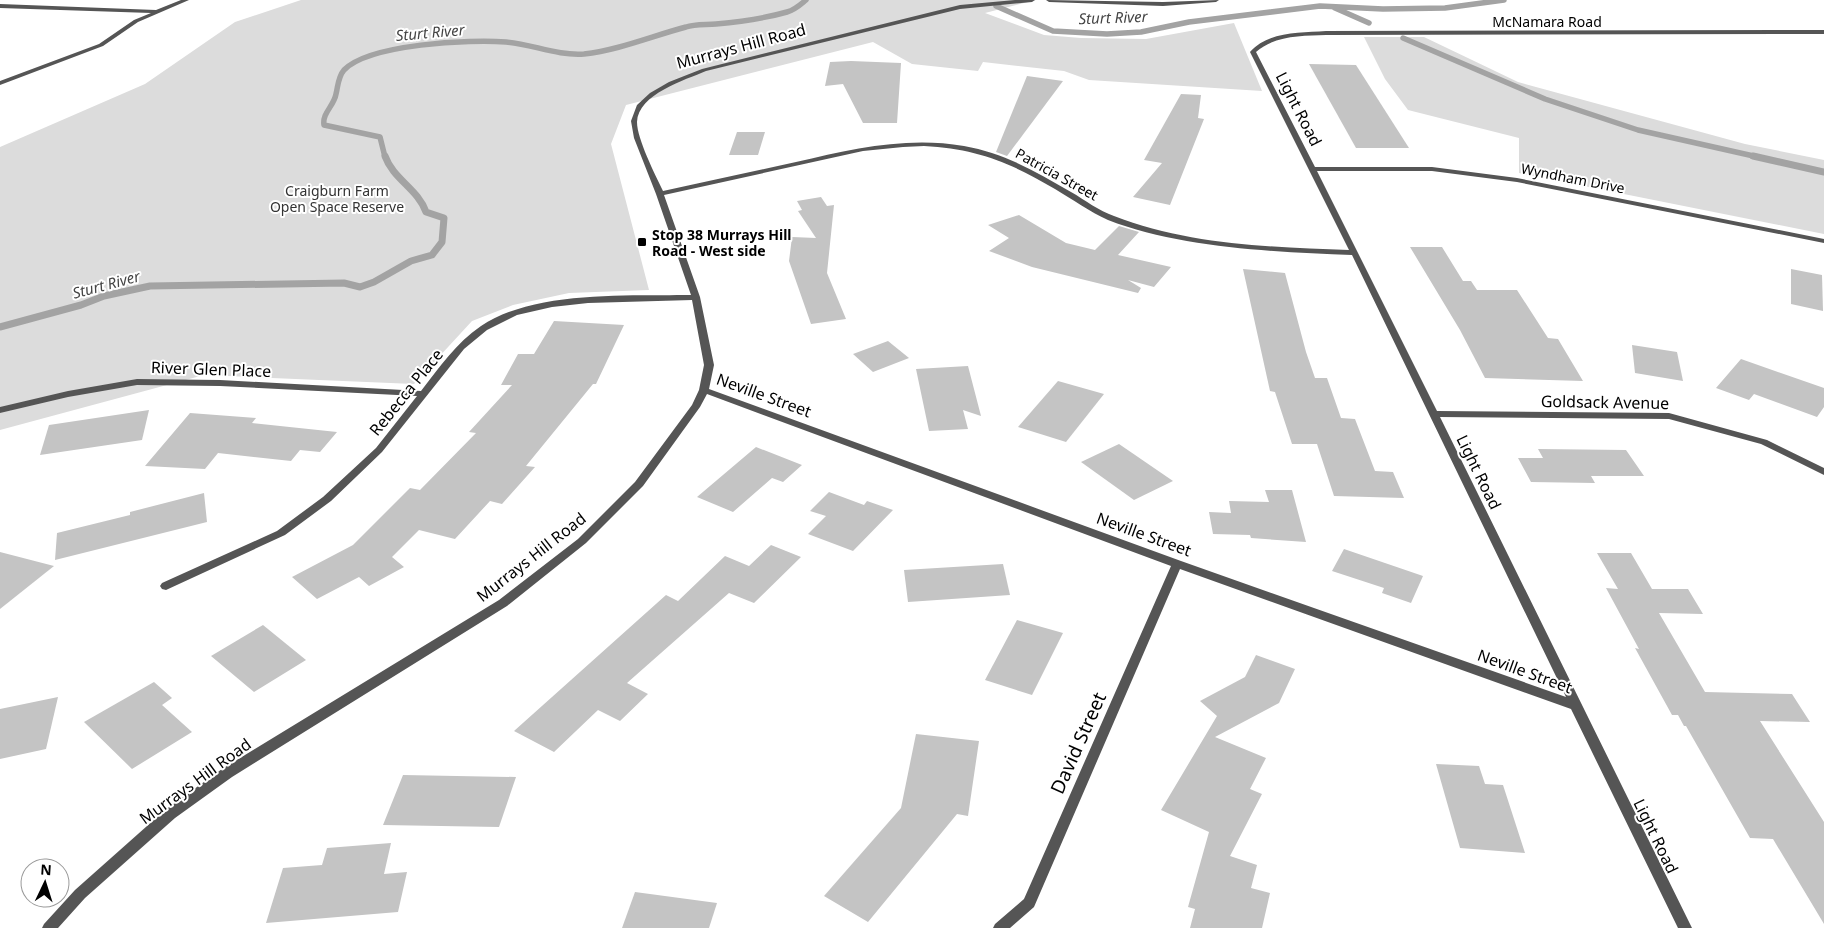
<svg xmlns="http://www.w3.org/2000/svg" width="1824" height="928" font-family="'Noto Sans',sans-serif">
	<style>
		.green { fill: #dcdcdc }
		.lines { fill: none; stroke-linecap: round; stroke-linejoin: round }
		.stream-far1 { stroke: #a3a3a3; stroke-width: 5.5 }
		.stream { stroke: #a3a3a3; stroke-width: 7 }
		.building { fill: #c4c4c4 }
		.minor { fill: #555; fill-rule: evenodd }
		.poi-dot { fill: #000; stroke: #fff; stroke-width: 2 }
		.labels { text-anchor: middle; dominant-baseline: central; stroke-width: 4; stroke-linejoin: round; paint-order: stroke }
		.far-street-label { font-size: 14px; fill: #000; stroke: #fff }
		.far-park-label { font-size: 14px; fill: #333; stroke: #fff }
		.far-poi-label { font-size: 14px; font-weight: bold; fill: #000; stroke: #fff; text-anchor: start }
		.far-water-label { font-size: 15px; font-style: italic; fill: #444; stroke: #fff }
		.street-label { font-size: 16px; fill: #000; stroke: #fff }
		.near-street-label { font-size: 19px; fill: #000; stroke: #fff }
	</style>
	<rect width="100%" height="100%" fill="#fff"/>
	<!-- green -->
	<g class="green">
		<path d="M 301,0 L 1036,0 L 985,13 L 1044,35 L 1081,38 L 1146,39 L 1234,23 L 1262,91 L 1089,80 L 1064,71 L 983,62 L 978,71 L 912,64 L 873,42 L 626,105 L 611,144 L 649,290 L 569,293 L 513,305 L 472,321 L 414,384 L 204,375 L 0,430 L 0,147 L 145,84 L 235,22 Z"/>
		<path d="M 1364,37 L 1424,37 L 1518,82 L 1745,144 L 1824,160 L 1824,234 L 1519,173 L 1519,138 L 1408,110 L 1385,79 Z"/>
	</g>
	<g class="lines">
		<!-- stream-far1 -->
		<g class="stream-far1">
			<path d="M 996,6 L 1053,31 L 1107,34 L 1141,32 L 1189,22 L 1320,6 L 1383,9 L 1445,8 L 1504,0"/>
			<path d="M 1335,8 L 1369,23"/>
			<path d="M 1403,38 L 1545,99 L 1638,130 L 1758,157"/>
			<path d="M 385,157 L 380,137 L 324,125 C 322,113 334,106 336,94 C 338,86 338,77 344,70 C 369,44 470,39 506,42 C 532,44 557,56 584,54 C 619,50 652,36 686,27 C 695,24 706,25 716,24 C 738,22 766,18 787,12 C 795,10 800,5 806,0"/>
		</g>
		<!-- stream -->
		<g class="stream">
			<path d="M 1753,156 L 1824,172"/>
			<path d="M 0,327 L 81,305 L 104,296 L 150,286 L 344,283 L 360,287 L 374,282 L 411,261 L 432,255 L 442,242 L 444,218 L 426,212 C 418,189 393,179 385,156"/>
		</g>
	</g>
	<!-- building -->
	<g class="building">
		<path d="M 851,61 L 901,63 L 897,123 L 863,123 L 843,84 L 825,86 L 830,62 Z"/>
		<path d="M 1309,64 L 1356,65 L 1409,148 L 1356,148 Z"/>
		<path d="M 1027,76 L 1063,81 L 1007,156 L 996,152 Z"/>
		<path d="M 1181,94 L 1201,95 L 1198,118 L 1204,119 L 1170,205 L 1133,197 L 1162,163 L 1144,160 Z"/>
		<path d="M 737,132 L 765,132 L 758,155 L 729,155 Z"/>
		<path d="M 821,197 L 827,206 L 834,205 L 827,273 L 846,319 L 811,324 L 789,261 L 792,237 L 816,238 L 798,211 L 802,210 L 797,201 Z"/>
		<path d="M 1019,215 L 1066,243 L 1095,250 L 1119,226 L 1139,232 L 1118,255 L 1171,267 L 1154,287 L 1128,280 L 1141,288 L 1138,293 L 1032,267 L 989,251 L 1009,238 L 988,225 Z"/>
		<path d="M 1410,247 L 1442,247 L 1463,281 L 1471,281 L 1477,290 L 1517,290 L 1548,338 L 1558,339 L 1583,381 L 1485,378 L 1460,330 Z"/>
		<path d="M 1243,269 L 1285,273 L 1306,352 L 1315,378 L 1327,378 L 1341,418 L 1355,419 L 1375,471 L 1393,472 L 1404,498 L 1334,496 L 1317,444 L 1292,444 L 1275,392 L 1270,391 Z"/>
		<path d="M 1791,269 L 1822,275 L 1823,311 L 1791,304 Z"/>
		<path d="M 554,321 L 624,325 L 596,384 L 593,384 L 526,466 L 535,467 L 502,504 L 490,501 L 455,539 L 419,530 L 392,557 L 404,567 L 369,586 L 359,577 L 317,599 L 292,577 L 353,545 L 410,488 L 420,490 L 476,433 L 469,432 L 512,385 L 501,385 L 518,354 L 534,354 Z"/>
		<path d="M 888,341 L 909,358 L 873,372 L 853,354 Z"/>
		<path d="M 1632,345 L 1677,352 L 1683,381 L 1635,373 Z"/>
		<path d="M 1741,359 L 1824,388 L 1824,407 L 1817,417 L 1754,394 L 1749,400 L 1716,388 Z"/>
		<path d="M 968,366 L 981,416 L 963,410 L 968,429 L 929,431 L 916,369 Z"/>
		<path d="M 1058,381 L 1104,394 L 1066,442 L 1018,427 Z"/>
		<path d="M 149,410 L 142,440 L 40,455 L 49,425 Z"/>
		<path d="M 190,413 L 256,418 L 252,423 L 337,432 L 320,452 L 300,450 L 291,461 L 218,453 L 205,469 L 145,466 Z"/>
		<path d="M 1119,444 L 1173,481 L 1134,500 L 1081,462 Z"/>
		<path d="M 756,447 L 802,465 L 783,482 L 772,478 L 733,512 L 697,497 Z"/>
		<path d="M 1538,449 L 1626,450 L 1644,476 L 1591,476 L 1595,483 L 1531,482 L 1518,458 L 1543,458 Z"/>
		<path d="M 1265,490 L 1292,490 L 1306,542 L 1251,538 L 1250,535 L 1213,534 L 1209,512 L 1231,513 L 1229,501 L 1269,502 Z"/>
		<path d="M 829,492 L 864,505 L 867,501 L 893,510 L 853,551 L 808,534 L 826,516 L 810,511 Z"/>
		<path d="M 204,493 L 207,522 L 55,560 L 57,533 L 130,515 L 130,512 Z"/>
		<path d="M 771,545 L 801,557 L 754,603 L 729,593 L 627,683 L 648,694 L 620,721 L 598,710 L 554,752 L 514,731 L 666,595 L 678,601 L 725,556 L 749,566 Z"/>
		<path d="M 1344,549 L 1423,576 L 1411,603 L 1382,593 L 1384,588 L 1332,571 Z"/>
		<path d="M 0,552 L 54,566 L 0,609 Z"/>
		<path d="M 1597,553 L 1631,553 L 1652,589 L 1688,589 L 1703,614 L 1659,613 L 1705,692 L 1792,694 L 1810,722 L 1760,721 L 1824,822 L 1824,924 L 1773,839 L 1750,838 L 1686,726 L 1684,726 L 1678,715 L 1672,715 L 1635,648 L 1639,649 L 1606,588 L 1618,589 Z"/>
		<path d="M 1003,564 L 1010,595 L 908,602 L 904,570 Z"/>
		<path d="M 1017,620 L 1063,633 L 1032,695 L 985,680 Z"/>
		<path d="M 263,625 L 306,660 L 254,692 L 211,656 Z"/>
		<path d="M 1256,655 L 1295,669 L 1279,703 L 1215,737 L 1266,758 L 1250,789 L 1262,794 L 1230,856 L 1257,865 L 1251,888 L 1270,893 L 1262,928 L 1190,928 L 1195,909 L 1188,907 L 1209,832 L 1161,810 L 1217,716 L 1200,701 L 1245,677 Z"/>
		<path d="M 154,682 L 172,698 L 162,705 L 192,732 L 132,769 L 84,722 Z"/>
		<path d="M 58,697 L 46,749 L 0,759 L 0,709 Z"/>
		<path d="M 916,734 L 979,741 L 968,816 L 957,814 L 868,922 L 824,896 L 901,808 Z"/>
		<path d="M 1436,764 L 1479,766 L 1485,784 L 1503,785 L 1525,853 L 1460,848 Z"/>
		<path d="M 403,775 L 516,777 L 499,827 L 383,825 Z"/>
		<path d="M 391,843 L 384,874 L 407,872 L 398,912 L 266,923 L 283,868 L 322,865 L 327,848 Z"/>
		<path d="M 635,892 L 717,903 L 709,928 L 622,928 Z"/>
	</g>
	<g class="lines">
		<!-- minor -->
		<g class="minor">
			<path d="M 181,0 L 189,0 L 138,22 L 103,46 L 0,85 L 0,81 L 99,44 L 134,20 L 151,13 L 0,8 L 0,4 L 156,10 Z"/>
			<path d="M 1015,0 L 1035,0 L 1032,2 L 960,9 L 706,71 C 685,80 638,94 637,122 C 637,139 655,174 663,191 C 707,181 751,172 796,162 C 852,149 907,136 964,146 C 1004,153 1037,172 1071,192 C 1085,200 1099,211 1114,216 C 1188,245 1271,247 1349,250 L 1250,52 C 1269,31 1300,33 1326,31 L 1824,30 L 1824,34 L 1326,35 C 1302,36 1275,35 1256,52 L 1315,167 L 1432,167 L 1517,178 L 1824,239 L 1824,243 L 1517,182 L 1432,171 L 1317,171 L 1437,411 L 1669,413 L 1767,440 L 1824,468 L 1824,475 L 1761,444 L 1669,419 L 1440,417 L 1692,928 L 1678,928 L 1571,709 L 1180,569 L 1034,907 L 1010,928 L 993,928 L 995,924 L 1024,899 L 1171,566 L 707,394 L 700,407 L 643,486 L 586,543 L 507,606 L 232,777 L 175,818 L 85,898 L 58,928 L 42,928 L 44,924 L 75,890 L 165,810 L 222,769 L 499,600 L 578,539 L 635,482 L 692,405 L 699,390 L 704,365 L 692,300 L 588,303 L 552,307 L 517,315 L 487,330 L 464,349 L 382,452 L 331,501 L 285,535 L 166,590 L 162,589 L 160,586 L 162,583 L 277,531 L 323,497 L 376,448 L 417,396 L 220,386 L 137,385 L 68,397 L 0,413 L 0,407 L 68,391 L 137,379 L 220,380 L 421,391 C 439,368 456,343 481,326 C 535,290 627,296 691,295 L 656,194 L 634,138 L 631,121 L 637,105 L 650,93 L 669,82 L 702,69 L 960,5 ZM 924,146 C 977,149 1009,162 1055,189 C 1072,199 1090,212 1108,220 C 1180,248 1275,252 1352,255 L 1566,697 L 1181,561 L 709,389 L 714,365 L 700,297 L 664,195 L 863,151 L 903,147 Z"/>
			<path d="M 1046,0 L 1163,2 L 1219,0 L 1216,2 L 1163,6 L 1049,2 Z"/>
		</g>
	</g>
	<!-- markers -->
	<rect class="poi-dot" x="637" y="237" width="10" height="10" rx="2.5"/>
	<g class="labels">
		<!-- far-street labels -->
		<g class="far-street-label">
			<text x="1547" y="21">McNamara Road</text>
			<text transform="translate(1057 174) rotate(29)">Patricia Street</text>
			<text transform="translate(1573 178) rotate(11)">Wyndham Drive</text>
		</g>
		<!-- far-park labels -->
		<g class="far-park-label">
			<text x="337" y="190">Craigburn Farm<tspan x="337" dy="16">Open Space Reserve</tspan></text>
		</g>
		<!-- far-poi labels -->
		<g class="far-poi-label">
			<text x="652" y="234">Stop 38 Murrays Hill<tspan x="652" dy="16">Road - West side</tspan></text>
		</g>
		<!-- far-water labels -->
		<g class="far-water-label">
			<text transform="translate(1113 17) rotate(-2)">Sturt River</text>
			<text transform="translate(430 32) rotate(-5)">Sturt River</text>
			<text transform="translate(106 284) rotate(-15)">Sturt River</text>
		</g>
		<!-- street labels -->
		<g class="street-label">
			<text transform="translate(741 46) rotate(-15)">Murrays Hill Road</text>
			<text transform="translate(1299 109) rotate(63)">Light Road</text>
			<text transform="translate(211 369) rotate(2)">River Glen Place</text>
			<text transform="translate(406 392) rotate(-51)">Rebecca Place</text>
			<text transform="translate(764 395) rotate(20)">Neville Street</text>
			<text transform="translate(1605 402) rotate(1)">Goldsack Avenue</text>
			<text transform="translate(1479 472) rotate(64)">Light Road</text>
			<text transform="translate(1144 534) rotate(20)">Neville Street</text>
			<text transform="translate(531 557) rotate(-38)">Murrays Hill Road</text>
			<text transform="translate(1525 671) rotate(20)">Neville Street</text>
			<text transform="translate(195 781) rotate(-36)">Murrays Hill Road</text>
			<text transform="translate(1656 836) rotate(64)">Light Road</text>
		</g>
		<!-- near-street labels -->
		<g class="near-street-label">
			<text transform="translate(1078 743) rotate(-66)">David Street</text>
		</g>
	</g>
	<!-- north arrow -->
	<g transform="translate(45 883) rotate(4)"><circle r="24" fill="#ffffff" stroke="#999999"/>
	<path d="M0-4L9 19L0 12L-9 19Z" fill="#000000"/>
	<text y="-8" font-size="14" font-weight="bold" text-anchor="middle" fill="#000000">N</text>
	</g>
</svg>
